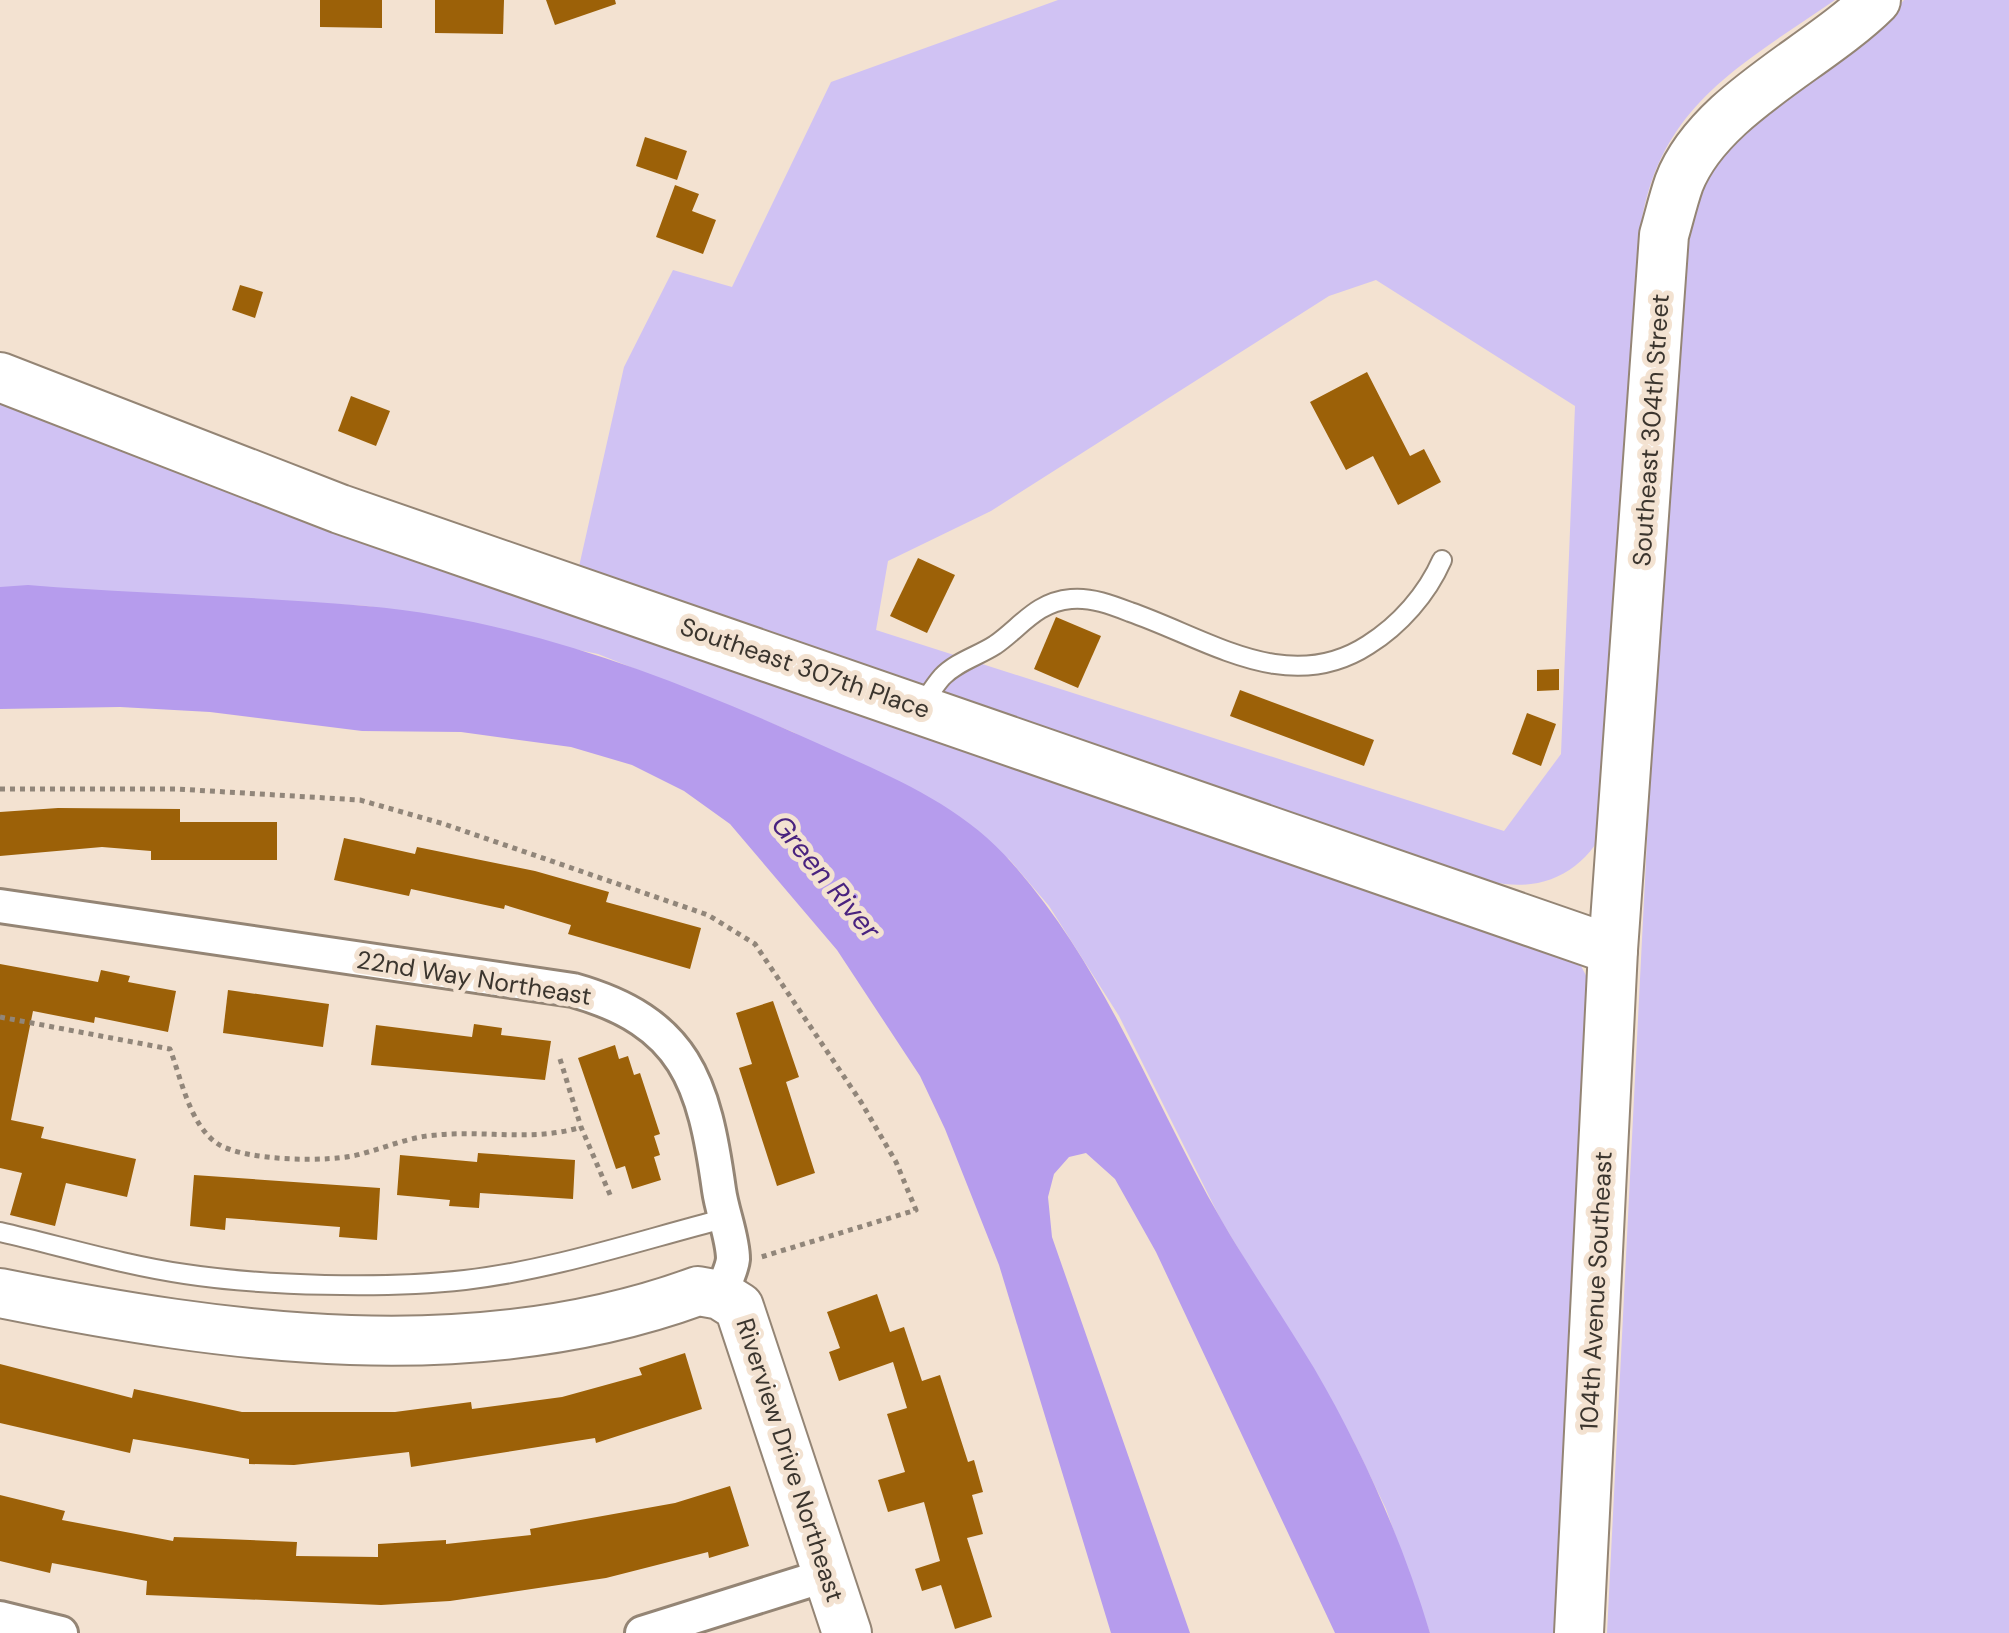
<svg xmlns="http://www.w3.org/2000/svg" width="2009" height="1633" font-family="'DM Sans',sans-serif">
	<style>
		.green { fill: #d0c2f3; fill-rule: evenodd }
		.water { fill: #b69ced }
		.building { fill: #9c6108 }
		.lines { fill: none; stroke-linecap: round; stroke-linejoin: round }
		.lane-casing { stroke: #948575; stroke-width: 22 }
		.street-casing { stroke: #948575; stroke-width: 38 }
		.secondary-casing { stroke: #948575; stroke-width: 52 }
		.path { stroke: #91867a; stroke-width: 5; stroke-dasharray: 5 5; stroke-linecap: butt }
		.lane { stroke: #fff; stroke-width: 18 }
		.street { stroke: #fff; stroke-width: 32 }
		.secondary { stroke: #fff; stroke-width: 48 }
		.labels { text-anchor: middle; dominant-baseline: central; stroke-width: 10; stroke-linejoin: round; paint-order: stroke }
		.street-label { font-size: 25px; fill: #3b352e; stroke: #f3e2d1 }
		.water-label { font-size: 28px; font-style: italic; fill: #49237f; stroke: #f3e2d1 }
	</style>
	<rect width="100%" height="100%" fill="#f3e2d1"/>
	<!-- green -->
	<g class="green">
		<path d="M 1058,0 L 1835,0 C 1736,68 1652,110 1639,242 L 1609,819 C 1589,870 1543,895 1490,881 L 578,571 L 624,367 L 673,270 L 732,287 L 831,82 ZM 1376,280 L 1575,406 L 1561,754 L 1504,831 L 876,630 L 888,561 L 991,511 L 1329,296 Z"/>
		<path d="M 1904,0 L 2009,0 L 2009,1633 L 1607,1633 L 1678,226 L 1729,137 L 1890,15 Z"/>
		<path d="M 0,386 L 1580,964 L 1592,987 L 1557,1633 L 1430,1633 L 1386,1509 L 1353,1440 L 1220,1218 L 1119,1016 L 1049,906 L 1009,859 L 793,732 L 598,654 L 368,606 L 0,587 Z"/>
	</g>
	<!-- water -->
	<path class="water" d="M 28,585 C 140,594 254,596 366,606 C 524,620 673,678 817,743 C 887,775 960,803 1012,863 C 1106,969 1152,1100 1222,1221 C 1251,1271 1284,1318 1314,1368 C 1363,1452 1402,1540 1430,1633 L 1335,1633 L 1156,1252 L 1115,1179 L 1086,1153 L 1069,1157 L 1054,1174 L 1048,1197 L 1052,1237 L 1190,1633 L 1111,1633 L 999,1265 L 945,1129 L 920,1076 L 837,950 L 730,824 L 684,791 L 632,765 L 571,747 L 461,732 L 362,731 L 210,712 L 120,707 L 0,709 L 0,587 Z"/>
	<!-- building -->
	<g class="building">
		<path d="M 320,0 L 382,0 L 382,28 L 320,27 Z"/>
		<path d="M 435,0 L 504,0 L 503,34 L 435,33 Z"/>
		<path d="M 546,0 L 615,0 L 616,4 L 555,25 Z"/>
		<path d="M 645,137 L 687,151 L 677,180 L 636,166 Z"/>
		<path d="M 675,185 L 699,194 L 692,211 L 716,220 L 703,254 L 656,237 Z"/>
		<path d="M 240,285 L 263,292 L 255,318 L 232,310 Z"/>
		<path d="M 1367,372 L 1410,456 L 1424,449 L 1441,482 L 1398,505 L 1373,456 L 1346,470 L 1310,402 Z"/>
		<path d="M 351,396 L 390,411 L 376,446 L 338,431 Z"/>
		<path d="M 918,558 L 955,575 L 927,633 L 890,616 Z"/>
		<path d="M 1056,617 L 1101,636 L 1078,688 L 1034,669 Z"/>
		<path d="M 1559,669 L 1559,690 L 1537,691 L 1537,670 Z"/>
		<path d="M 1240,690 L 1374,740 L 1364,766 L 1230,716 Z"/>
		<path d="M 1527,713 L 1556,724 L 1541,766 L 1512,754 Z"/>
		<path d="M 58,808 L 180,809 L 180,822 L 277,822 L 277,860 L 151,860 L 151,851 L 102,847 L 0,856 L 0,812 Z"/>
		<path d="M 344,838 L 415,854 L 417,847 L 535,871 L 609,892 L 606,902 L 701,928 L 690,969 L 568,934 L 571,925 L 505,905 L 504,909 L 411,889 L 409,896 L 334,880 Z"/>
		<path d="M 0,964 L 98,982 L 101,970 L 130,976 L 128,982 L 176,991 L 168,1032 L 95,1017 L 94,1023 L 33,1011 L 11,1120 L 44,1127 L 41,1138 L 136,1159 L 127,1197 L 66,1183 L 55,1226 L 10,1215 L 22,1173 L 0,1168 Z"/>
		<path d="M 228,990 L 329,1004 L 323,1047 L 223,1033 Z"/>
		<path d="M 773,1001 L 799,1077 L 786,1082 L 815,1173 L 777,1186 L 739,1068 L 752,1064 L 736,1013 Z"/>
		<path d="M 474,1024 L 502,1028 L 501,1035 L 551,1041 L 545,1080 L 371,1065 L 376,1025 L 472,1037 Z"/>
		<path d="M 615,1045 L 619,1059 L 628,1056 L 634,1075 L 640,1073 L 660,1134 L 654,1136 L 660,1155 L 654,1157 L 661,1180 L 632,1189 L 625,1166 L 616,1169 L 578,1058 Z"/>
		<path d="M 478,1153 L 575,1160 L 573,1199 L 480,1193 L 479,1208 L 449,1206 L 450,1200 L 397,1195 L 400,1155 L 477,1162 Z"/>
		<path d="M 194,1175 L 380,1188 L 377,1240 L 339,1237 L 340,1227 L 226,1218 L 225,1230 L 190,1226 Z"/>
		<path d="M 877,1294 L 890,1332 L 904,1327 L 922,1381 L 940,1375 L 968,1462 L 974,1460 L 983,1492 L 972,1495 L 983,1534 L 967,1538 L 992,1617 L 955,1629 L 941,1585 L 922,1591 L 915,1569 L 940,1561 L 924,1502 L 888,1512 L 878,1480 L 905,1472 L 887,1414 L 907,1408 L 893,1362 L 839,1381 L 829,1352 L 840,1348 L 827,1312 Z"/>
		<path d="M 685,1353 L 702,1409 L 596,1443 L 595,1438 L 411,1467 L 409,1452 L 294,1465 L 249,1464 L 249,1459 L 133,1439 L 130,1453 L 0,1423 L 0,1364 L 132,1398 L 134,1389 L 242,1412 L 395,1412 L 471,1402 L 472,1409 L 562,1397 L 642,1375 L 639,1368 Z"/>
		<path d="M 730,1486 L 749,1546 L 709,1558 L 708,1552 L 606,1578 L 450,1601 L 381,1605 L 146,1595 L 147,1581 L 52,1563 L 50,1573 L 0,1561 L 0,1495 L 65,1511 L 62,1520 L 173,1541 L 174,1537 L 297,1542 L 296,1556 L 378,1557 L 378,1544 L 446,1540 L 446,1544 L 531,1535 L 530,1529 L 675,1503 Z"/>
	</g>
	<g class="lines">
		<!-- lane casing -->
		<g class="lane-casing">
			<g id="lane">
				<path d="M 920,708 C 927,698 934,686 942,677 C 956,662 978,656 995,645 C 1021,627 1036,602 1071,599 C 1091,597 1112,605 1130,612 C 1208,639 1288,697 1368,645 C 1400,625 1427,594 1442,560"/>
				<path d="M 0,1232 C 61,1246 123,1265 185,1274 C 263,1286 386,1289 465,1280 C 552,1270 638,1241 723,1219"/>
			</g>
		</g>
		<!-- street casing -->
		<g class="street-casing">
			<g id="street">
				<path d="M 0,906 L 573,990 C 686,1022 704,1082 719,1190 C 722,1212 733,1238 733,1259 C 732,1270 724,1285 720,1295"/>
				<path d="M 0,1618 L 61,1633"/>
				<path d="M 642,1633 L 827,1575"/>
			</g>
		</g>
		<!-- secondary casing -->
		<g class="secondary-casing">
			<g id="secondary">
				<path d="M 0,377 L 340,509 L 1613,950"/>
				<path d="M 0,1293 C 228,1339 474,1373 698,1291 L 720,1295 L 739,1307 L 847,1633"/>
				<path d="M 1579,1633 L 1613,950 L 1664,235 C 1669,218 1673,200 1679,183 C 1709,105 1818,58 1876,0"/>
			</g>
		</g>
		<!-- path -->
		<g class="path">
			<path d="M 0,789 L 177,789 L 360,800 L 444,824 L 708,915 L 755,944 L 861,1102 L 896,1162 L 916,1210 L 761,1257"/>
			<path d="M 0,1017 L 170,1049 C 181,1078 190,1126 218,1144 C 245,1161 330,1163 361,1154 C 387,1147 409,1137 436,1135 C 484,1130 534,1142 581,1127"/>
			<path d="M 560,1059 L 581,1127 L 611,1197"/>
		</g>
		<!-- lane -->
		<use href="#lane" class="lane"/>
		<!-- street -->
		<use href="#street" class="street"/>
		<!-- secondary -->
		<use href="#secondary" class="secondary"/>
	</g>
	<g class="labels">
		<!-- street labels -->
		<g class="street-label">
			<text transform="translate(1651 430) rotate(-86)">Southeast 304th Street</text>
			<text transform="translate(805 668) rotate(19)">Southeast 307th Place</text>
			<text transform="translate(474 978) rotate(9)">22nd Way Northeast</text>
			<text transform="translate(1596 1291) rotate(-87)">104th Avenue Southeast</text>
			<text transform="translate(790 1460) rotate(72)">Riverview Drive Northeast</text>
		</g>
		<!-- water labels -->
		<g class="water-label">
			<text transform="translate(826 877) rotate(50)">Green River</text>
		</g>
	</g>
</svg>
